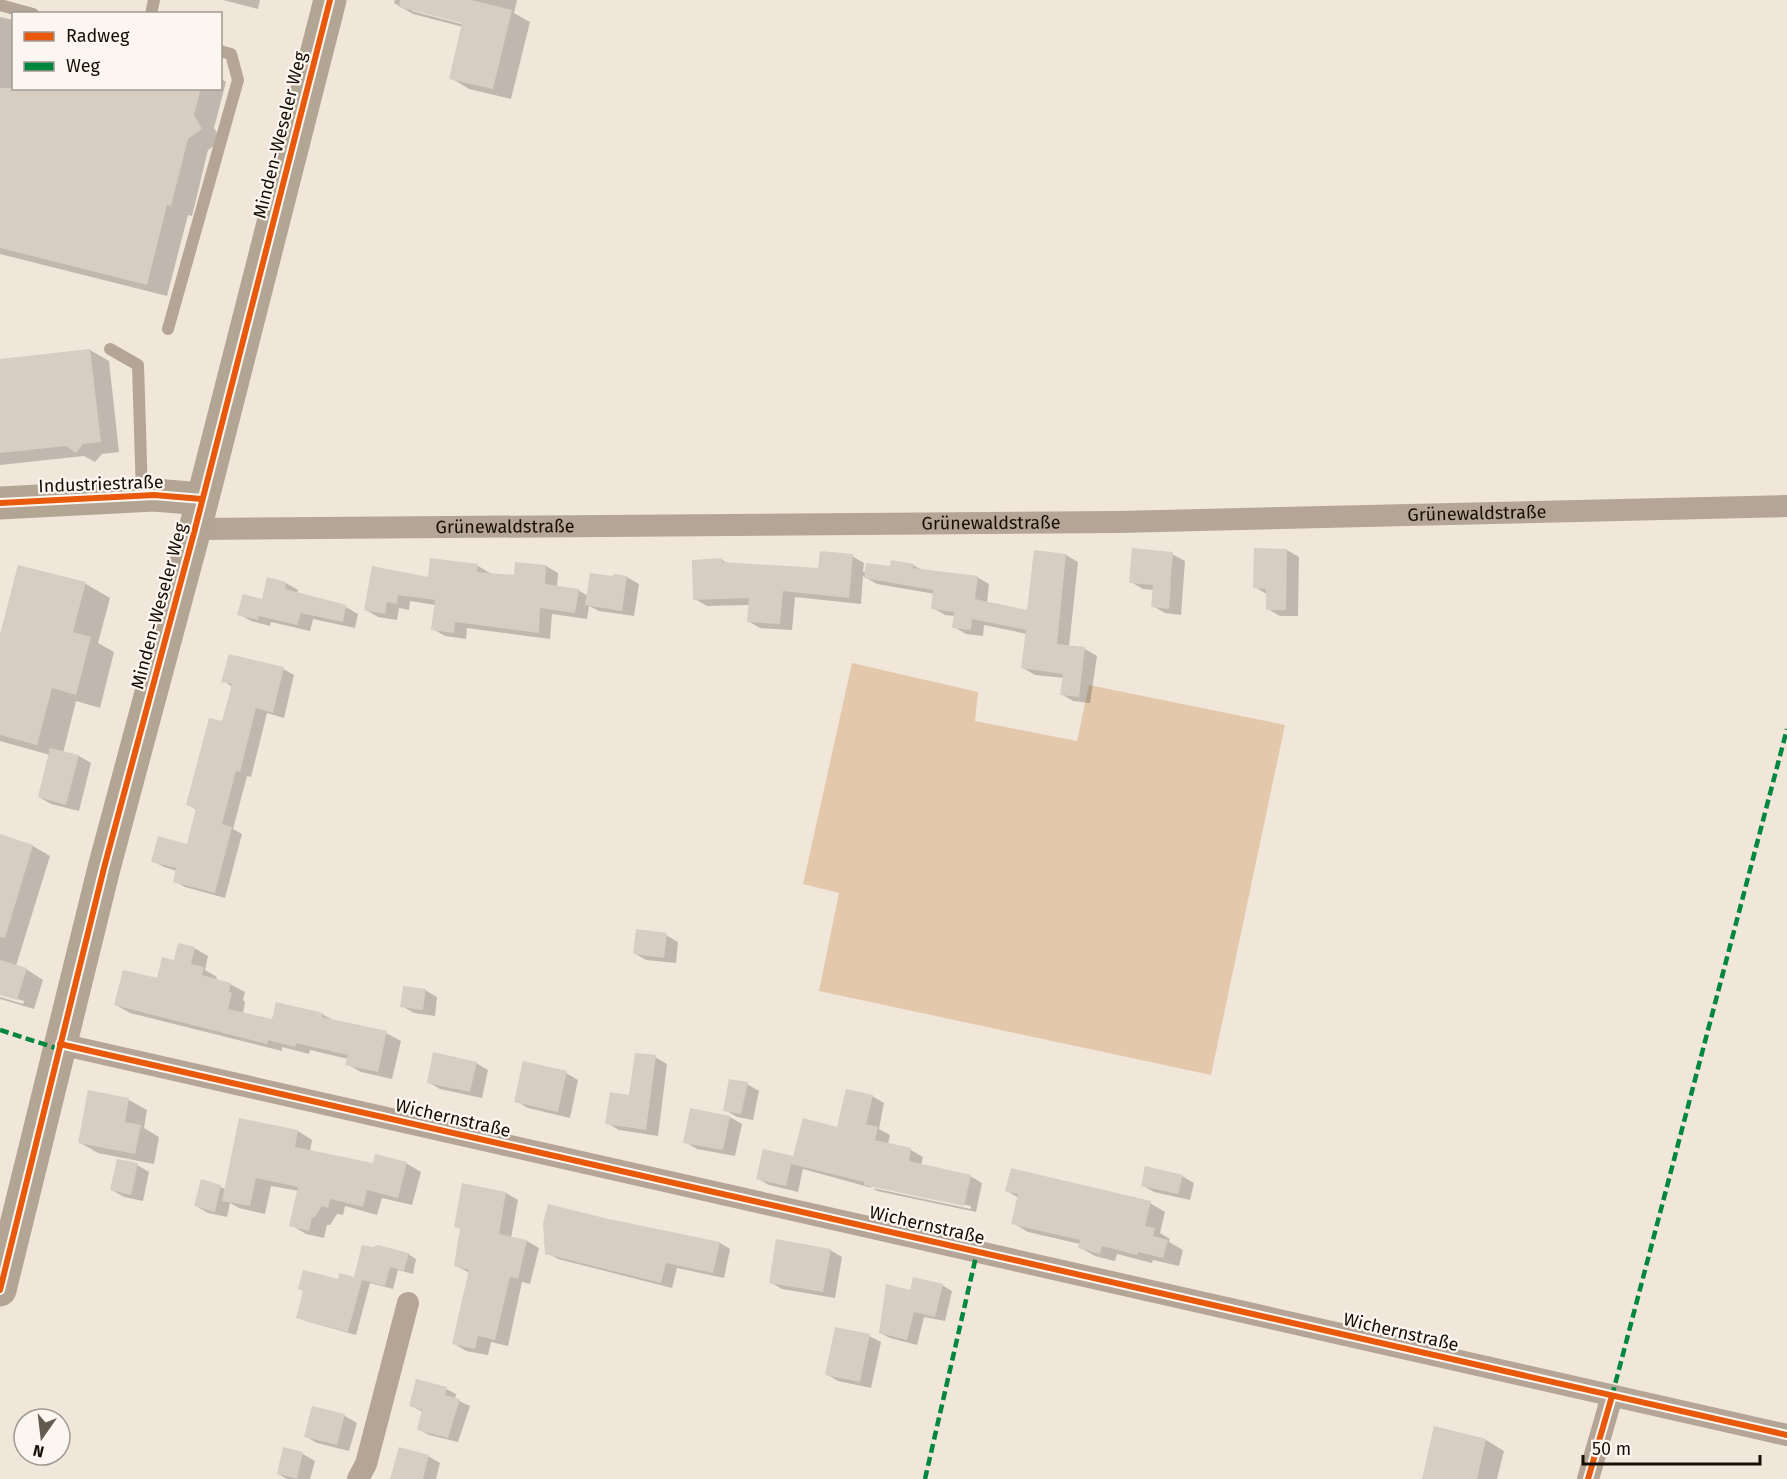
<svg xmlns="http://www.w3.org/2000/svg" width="1787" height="1479" font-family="'Fira Sans',sans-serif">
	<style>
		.green { fill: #e3c8ab }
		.shadow { fill: #0003; fill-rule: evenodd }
		.building { fill: #d7cdc2 }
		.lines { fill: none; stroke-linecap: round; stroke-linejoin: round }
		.lane { stroke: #b4a596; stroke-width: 12 }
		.street { stroke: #b4a596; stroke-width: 22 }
		.secondary { stroke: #b2a594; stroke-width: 33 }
		.quiet { stroke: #00873e; stroke-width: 4.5; stroke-dasharray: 9 4.5; stroke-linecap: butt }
		.cycleway-casing { stroke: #fcf6f1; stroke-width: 10 }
		.cycleway { stroke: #e8590c; stroke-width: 6 }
		.labels { text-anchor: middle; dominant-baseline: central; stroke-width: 4.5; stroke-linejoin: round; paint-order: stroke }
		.street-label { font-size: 18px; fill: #170f06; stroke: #fcf6f1 }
	</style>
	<rect width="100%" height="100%" fill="#f1e6da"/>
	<!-- green -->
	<path class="green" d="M 852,663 L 978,692 L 975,721 L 1077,741 L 1089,685 L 1285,725 L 1211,1075 L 819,991 L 839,893 L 803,884 Z"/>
	<!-- shadow -->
	<g class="shadow">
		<path d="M 223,0 L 260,0 L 258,9 Z"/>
		<path d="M 395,0 L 517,0 L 514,13 L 530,22 L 511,99 L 469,89 L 451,78 L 463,27 L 413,14 L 394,3 ZM 412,8 L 470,23 L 469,26 L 412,11 Z"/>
		<path d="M 0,17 L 14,20 L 14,88 L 220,88 L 220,78 L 226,82 L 214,128 L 222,141 L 208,150 L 192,216 L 188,215 L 167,296 L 0,254 Z"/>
		<path d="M 90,350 L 109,361 L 119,452 L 102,454 L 95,462 L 84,456 L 0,465 L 0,360 Z"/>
		<path d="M 1287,550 L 1299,557 L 1298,616 L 1280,616 L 1268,609 L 1268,595 L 1255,587 Z"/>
		<path d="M 1035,552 L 1066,555 L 1078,562 L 1069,647 L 1085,649 L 1097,656 L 1090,703 L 1073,701 L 1061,694 L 1064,678 L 1035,675 L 1023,668 L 1027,634 L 984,625 L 983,636 L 966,634 L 954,627 L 955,616 L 945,615 L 933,608 L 935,594 L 877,584 L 863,576 L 861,604 L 795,597 L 792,630 L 760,628 L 748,621 L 749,605 L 707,606 L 695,599 L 722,560 L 729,564 L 820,570 L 852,556 L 864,563 L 863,572 L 913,565 L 924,571 L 977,577 L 989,584 L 987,603 L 1028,612 Z"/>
		<path d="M 1172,554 L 1185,561 L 1181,615 L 1165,613 L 1153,606 L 1154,590 L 1143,589 L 1131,582 Z"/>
		<path d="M 516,564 L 546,566 L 558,573 L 557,587 L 578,590 L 588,596 L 615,575 L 627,577 L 639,584 L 634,616 L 599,611 L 589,606 L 587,619 L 552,614 L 550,639 L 467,628 L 466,639 L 445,636 L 433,629 L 436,605 L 410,601 L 409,610 L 399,608 L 397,620 L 378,617 L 366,610 L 429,579 L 478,566 L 490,573 L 489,575 L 515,577 Z"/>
		<path d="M 19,566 L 86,584 L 110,598 L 98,643 L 114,652 L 100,708 L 76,701 L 63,753 L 79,756 L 91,763 L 79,811 L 51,804 L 39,797 L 50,755 L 0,741 L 0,640 Z"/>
		<path d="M 286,583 L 298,590 L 297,593 L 346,607 L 358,614 L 355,628 L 313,619 L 310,631 L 271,622 L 270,626 L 251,621 L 239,614 L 263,601 Z"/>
		<path d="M 283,669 L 294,675 L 284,718 L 267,713 L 251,777 L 247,776 L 233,829 L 242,834 L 225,898 L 185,887 L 174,881 L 177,871 L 164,867 L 153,861 L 188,846 L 197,810 L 188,805 L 223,723 L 233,687 L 223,681 Z"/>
		<path d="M 0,836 L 33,846 L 50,856 L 16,966 L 26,969 L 43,980 L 34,1009 L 0,999 L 0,997 L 23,1004 L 24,1001 L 0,994 Z"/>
		<path d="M 666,935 L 678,942 L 676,963 L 646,960 L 634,953 Z"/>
		<path d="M 194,948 L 208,956 L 205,970 L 217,977 L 216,980 L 230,984 L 245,992 L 243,1000 L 245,1002 L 243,1014 L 273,1021 L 322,1014 L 333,1020 L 386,1033 L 401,1041 L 392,1079 L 361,1072 L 347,1064 L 348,1059 L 310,1050 L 309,1054 L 282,1047 L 282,1051 L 130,1013 L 116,1005 L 158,980 L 175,962 Z"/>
		<path d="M 425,990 L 437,997 L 435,1016 L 414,1013 L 402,1006 Z"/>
		<path d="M 655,1057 L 667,1064 L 658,1136 L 619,1130 L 607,1123 L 630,1097 Z"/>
		<path d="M 476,1063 L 488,1070 L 482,1098 L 440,1089 L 428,1082 Z"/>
		<path d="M 566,1073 L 578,1080 L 570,1118 L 528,1108 L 516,1101 Z"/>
		<path d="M 747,1084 L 759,1091 L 753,1120 L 737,1117 L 725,1110 Z"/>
		<path d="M 89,1092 L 129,1100 L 147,1110 L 144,1128 L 159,1137 L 154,1164 L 98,1153 L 79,1142 Z"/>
		<path d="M 872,1096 L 884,1103 L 879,1129 L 890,1135 L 888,1144 L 911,1150 L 923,1157 L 921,1165 L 970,1176 L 982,1183 L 976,1212 L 877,1191 L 873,1188 L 971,1209 L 971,1206 L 868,1184 L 872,1188 L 803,1169 L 798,1192 L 769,1185 L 757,1178 L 792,1158 L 794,1159 L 838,1129 Z"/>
		<path d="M 730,1117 L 742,1124 L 735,1156 L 697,1149 L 685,1142 Z"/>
		<path d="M 298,1131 L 312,1140 L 310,1151 L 374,1165 L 406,1163 L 421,1172 L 412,1205 L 382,1198 L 377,1215 L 345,1206 L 343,1215 L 337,1214 L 330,1225 L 327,1225 L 324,1238 L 306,1234 L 291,1225 L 299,1191 L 271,1186 L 265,1214 L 239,1208 L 230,1203 L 227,1217 L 208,1213 L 196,1206 L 202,1181 L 226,1189 Z"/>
		<path d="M 137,1165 L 149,1172 L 143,1201 L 124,1197 L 112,1190 Z"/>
		<path d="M 1182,1176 L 1194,1183 L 1190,1200 L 1154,1192 L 1142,1185 Z"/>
		<path d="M 1007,1191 L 1150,1203 L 1165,1212 L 1160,1233 L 1170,1239 L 1169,1242 L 1183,1250 L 1179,1266 L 1153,1260 L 1152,1263 L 1117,1254 L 1115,1261 L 1095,1256 L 1079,1247 L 1080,1244 L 1028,1232 L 1013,1223 L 1019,1198 Z"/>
		<path d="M 506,1193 L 518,1200 L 511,1238 L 527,1241 L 539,1248 L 530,1284 L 522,1282 L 508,1346 L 491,1342 L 488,1355 L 466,1351 L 453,1343 L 470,1273 L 456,1266 L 461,1229 L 456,1226 Z"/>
		<path d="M 609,1220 L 720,1243 L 730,1249 L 724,1278 L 677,1268 L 672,1288 L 558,1259 L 547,1253 Z"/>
		<path d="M 830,1250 L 842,1257 L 835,1298 L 782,1289 L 770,1282 Z"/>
		<path d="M 408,1254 L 416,1259 L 413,1274 L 398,1270 L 393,1289 L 370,1283 L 356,1335 L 306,1321 L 298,1317 L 339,1281 L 355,1278 Z"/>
		<path d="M 942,1285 L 952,1291 L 945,1321 L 924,1317 L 917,1345 L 890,1338 L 880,1333 L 911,1291 Z"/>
		<path d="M 869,1336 L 881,1342 L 871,1388 L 838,1381 L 826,1374 Z"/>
		<path d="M 446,1389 L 456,1394 L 455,1399 L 470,1406 L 458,1442 L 429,1435 L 419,1429 L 423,1412 L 411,1406 Z"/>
		<path d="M 313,1407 L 345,1416 L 357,1423 L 349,1451 L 317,1443 L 305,1436 Z"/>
		<path d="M 1486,1440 L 1504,1451 L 1497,1479 L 1422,1479 Z"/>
		<path d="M 284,1449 L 303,1454 L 315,1461 L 310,1479 L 287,1479 L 278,1474 Z"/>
		<path d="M 428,1456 L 440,1463 L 436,1479 L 392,1479 Z"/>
	</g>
	<!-- building -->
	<g class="building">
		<path d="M 400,0 L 471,0 L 512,10 L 493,89 L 449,79 L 462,23 L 399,7 Z"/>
		<path d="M 0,88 L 201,88 L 194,115 L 202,129 L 188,139 L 171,206 L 167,205 L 147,285 L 0,248 Z"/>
		<path d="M 90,349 L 101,442 L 83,444 L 76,453 L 66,446 L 0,453 L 0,359 Z"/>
		<path d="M 1132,548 L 1173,552 L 1170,586 L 1160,585 L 1171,586 L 1169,609 L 1151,607 L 1153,585 L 1129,583 Z"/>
		<path d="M 1254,548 L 1287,549 L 1286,610 L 1266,610 L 1266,589 L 1253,588 Z"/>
		<path d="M 1034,550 L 1066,554 L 1057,644 L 1085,647 L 1079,697 L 1060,695 L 1063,674 L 1021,668 L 1026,630 L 972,619 L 971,630 L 952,628 L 954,612 L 931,609 L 933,590 L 864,578 L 866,563 L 890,566 L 891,560 L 914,564 L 913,568 L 978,576 L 975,599 L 1027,610 Z"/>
		<path d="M 820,551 L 853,554 L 849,598 L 783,591 L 780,624 L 747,622 L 749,598 L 693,600 L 692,560 L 722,558 L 722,562 L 818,568 Z"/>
		<path d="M 430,558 L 478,564 L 477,572 L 514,575 L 515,562 L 546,565 L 545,584 L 579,589 L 575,613 L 540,608 L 539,633 L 455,622 L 454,633 L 431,630 L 435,600 L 398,595 L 397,604 L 387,602 L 385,614 L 364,610 L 372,566 L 428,577 Z"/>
		<path d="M 18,565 L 86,582 L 73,632 L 91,637 L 76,695 L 52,688 L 37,745 L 0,735 L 0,634 Z"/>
		<path d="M 590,573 L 612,576 L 615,574 L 627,576 L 622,611 L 585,605 Z"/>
		<path d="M 267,577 L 286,582 L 285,589 L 346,605 L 343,622 L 301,613 L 297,625 L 259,616 L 258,620 L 237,615 L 243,594 L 262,599 Z"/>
		<path d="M 229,654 L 284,667 L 273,713 L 256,708 L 240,772 L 236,771 L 222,824 L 232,827 L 215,893 L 173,882 L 176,868 L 151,862 L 158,836 L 187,844 L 196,808 L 186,805 L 209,718 L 222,721 L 232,684 L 221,682 Z"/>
		<path d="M 50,748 L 79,755 L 66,805 L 38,797 Z"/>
		<path d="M 0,834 L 33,845 L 5,938 L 0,937 Z"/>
		<path d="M 636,929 L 667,933 L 664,958 L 633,954 Z"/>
		<path d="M 178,943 L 195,947 L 191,964 L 204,967 L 202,975 L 231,983 L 229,992 L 232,993 L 228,1009 L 272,1019 L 276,1002 L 323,1013 L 322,1017 L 387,1031 L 378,1072 L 345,1065 L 348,1055 L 296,1043 L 295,1047 L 268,1040 L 267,1044 L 114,1005 L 123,970 L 157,978 L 162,957 L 174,960 Z"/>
		<path d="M 0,960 L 27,968 L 17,1000 L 0,995 Z"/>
		<path d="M 403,986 L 426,989 L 423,1010 L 400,1007 Z"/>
		<path d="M 433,1052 L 477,1062 L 470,1092 L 427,1083 Z"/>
		<path d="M 635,1053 L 656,1055 L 646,1130 L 605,1124 L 610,1092 L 629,1095 Z"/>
		<path d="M 523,1061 L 567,1071 L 558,1112 L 514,1102 Z"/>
		<path d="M 729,1079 L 748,1082 L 741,1114 L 723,1111 Z"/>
		<path d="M 846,1089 L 873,1095 L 866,1124 L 878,1127 L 875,1140 L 911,1148 L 909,1161 L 971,1175 L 964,1206 L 864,1185 L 864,1182 L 791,1164 L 803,1118 L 837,1127 Z"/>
		<path d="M 88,1090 L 129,1098 L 125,1122 L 141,1125 L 135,1154 L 78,1143 Z"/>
		<path d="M 690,1108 L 730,1116 L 723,1150 L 683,1143 Z"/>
		<path d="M 239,1118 L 298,1130 L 295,1147 L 373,1163 L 375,1154 L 407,1162 L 398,1198 L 367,1190 L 363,1207 L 330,1199 L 328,1208 L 322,1206 L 314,1218 L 312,1217 L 309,1231 L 289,1226 L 298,1187 L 256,1178 L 250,1206 L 222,1201 Z"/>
		<path d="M 763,1149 L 793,1156 L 786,1186 L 756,1179 Z"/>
		<path d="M 117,1159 L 138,1163 L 131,1195 L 110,1190 Z"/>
		<path d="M 1145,1166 L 1183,1175 L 1178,1194 L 1141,1186 Z"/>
		<path d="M 1011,1168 L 1151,1201 L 1145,1226 L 1155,1228 L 1153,1236 L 1168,1240 L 1163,1258 L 1138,1252 L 1137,1255 L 1102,1246 L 1100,1254 L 1078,1248 L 1080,1240 L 1011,1224 L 1018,1194 L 1005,1191 Z"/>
		<path d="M 201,1179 L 221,1185 L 215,1212 L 194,1206 Z"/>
		<path d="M 462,1183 L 506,1192 L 499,1234 L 527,1240 L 518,1279 L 510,1277 L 495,1340 L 478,1336 L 475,1349 L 452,1344 L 469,1270 L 454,1266 L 460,1228 L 454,1227 Z"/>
		<path d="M 548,1204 L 609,1219 L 720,1242 L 713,1273 L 666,1263 L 661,1283 L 545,1254 L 543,1223 Z"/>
		<path d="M 776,1239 L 831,1249 L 823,1292 L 769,1283 Z"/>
		<path d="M 362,1245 L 373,1247 L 378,1245 L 409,1253 L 404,1271 L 390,1267 L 385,1286 L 362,1280 L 348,1332 L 296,1318 L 303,1291 L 298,1289 L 303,1270 L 338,1279 L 339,1273 L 354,1277 Z"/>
		<path d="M 913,1277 L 943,1284 L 935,1317 L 914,1312 L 907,1340 L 879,1333 L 886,1284 L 910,1290 Z"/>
		<path d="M 835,1327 L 870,1334 L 860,1382 L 825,1375 Z"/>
		<path d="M 416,1379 L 447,1387 L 445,1395 L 460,1399 L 448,1438 L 417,1430 L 422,1410 L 409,1406 Z"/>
		<path d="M 312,1406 L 345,1414 L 337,1445 L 304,1437 Z"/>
		<path d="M 1434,1426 L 1486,1439 L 1477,1479 L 1422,1479 Z"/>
		<path d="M 283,1447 L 303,1452 L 297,1479 L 277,1474 Z"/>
		<path d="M 399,1447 L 429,1455 L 423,1479 L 390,1479 Z"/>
	</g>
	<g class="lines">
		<!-- lane -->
		<g class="lane">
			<path d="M 0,5 L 33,14"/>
			<path d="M 151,14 L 154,0"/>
			<path d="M 168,329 L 238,80 L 231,54 L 220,51"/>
			<path d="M 110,349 L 138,365 L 142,495"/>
		</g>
		<!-- street -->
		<g class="street">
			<path id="s1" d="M 195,529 L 1118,522 L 1787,506"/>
			<path d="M 60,1044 L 1787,1435"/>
			<path d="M 358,1479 L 366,1464 L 408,1303"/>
			<path d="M 1588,1479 L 1612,1396"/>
		</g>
		<!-- secondary -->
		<g class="secondary">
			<path d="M 0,503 L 154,495 L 202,499"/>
			<path d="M 0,1290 L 104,868 L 195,529 L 330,0"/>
		</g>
		<!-- quiet -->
		<g class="quiet">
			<path d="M 0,1030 L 59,1049"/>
			<path d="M 1612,1396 L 1787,729"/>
			<path d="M 925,1479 L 977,1252"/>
		</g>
		<!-- cycleway casing -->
		<g class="cycleway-casing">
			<g id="cycleway">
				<path d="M 0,503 L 154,495 L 202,499"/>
				<path d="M 60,1044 L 1787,1435"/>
				<path d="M 0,1290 L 104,868 L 195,529 L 330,0"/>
				<path d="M 1588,1479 L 1612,1396"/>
			</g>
		</g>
		<!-- cycleway -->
		<use href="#cycleway" class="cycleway"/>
	</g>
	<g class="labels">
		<!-- street labels -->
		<g class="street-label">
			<text transform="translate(280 135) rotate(-76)">Minden-Weseler Weg</text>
			<text transform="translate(101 484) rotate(-2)">Industriestraße</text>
			<text stroke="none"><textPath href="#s1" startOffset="1282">Grünewaldstraße</textPath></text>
			<text stroke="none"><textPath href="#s1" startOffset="796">Grünewaldstraße</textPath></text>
			<text stroke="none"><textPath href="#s1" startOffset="310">Grünewaldstraße</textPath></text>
			<text transform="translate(159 606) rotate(-75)">Minden-Weseler Weg</text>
			<text transform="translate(453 1118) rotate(13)">Wichernstraße</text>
			<text transform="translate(927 1225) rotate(13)">Wichernstraße</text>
			<text transform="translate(1401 1332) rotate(13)">Wichernstraße</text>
		</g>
	</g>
	<!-- legend -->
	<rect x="12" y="12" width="210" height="78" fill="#fcf6f1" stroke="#a09a93" stroke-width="1.5"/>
	<rect x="24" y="32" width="30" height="9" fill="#e8590c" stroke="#a09a93" stroke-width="1.5"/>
	<text x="66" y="42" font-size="18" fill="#170f06">Radweg</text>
	<rect x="24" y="62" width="30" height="9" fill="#00873e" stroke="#a09a93" stroke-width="1.5"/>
	<text x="66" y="72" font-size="18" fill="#170f06">Weg</text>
	<!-- north arrow -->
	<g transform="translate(42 1437) rotate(194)"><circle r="28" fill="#fcf6f1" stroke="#a09a93" stroke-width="1.5"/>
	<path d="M0-4.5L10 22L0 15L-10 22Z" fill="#635a50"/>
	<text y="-9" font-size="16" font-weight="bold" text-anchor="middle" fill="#170f06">N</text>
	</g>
	<!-- scale -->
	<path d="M1583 1455v9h177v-9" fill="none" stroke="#170f06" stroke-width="3"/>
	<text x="1592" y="1455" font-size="18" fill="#170f06" stroke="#fcf6f1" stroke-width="4.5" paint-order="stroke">50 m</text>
</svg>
